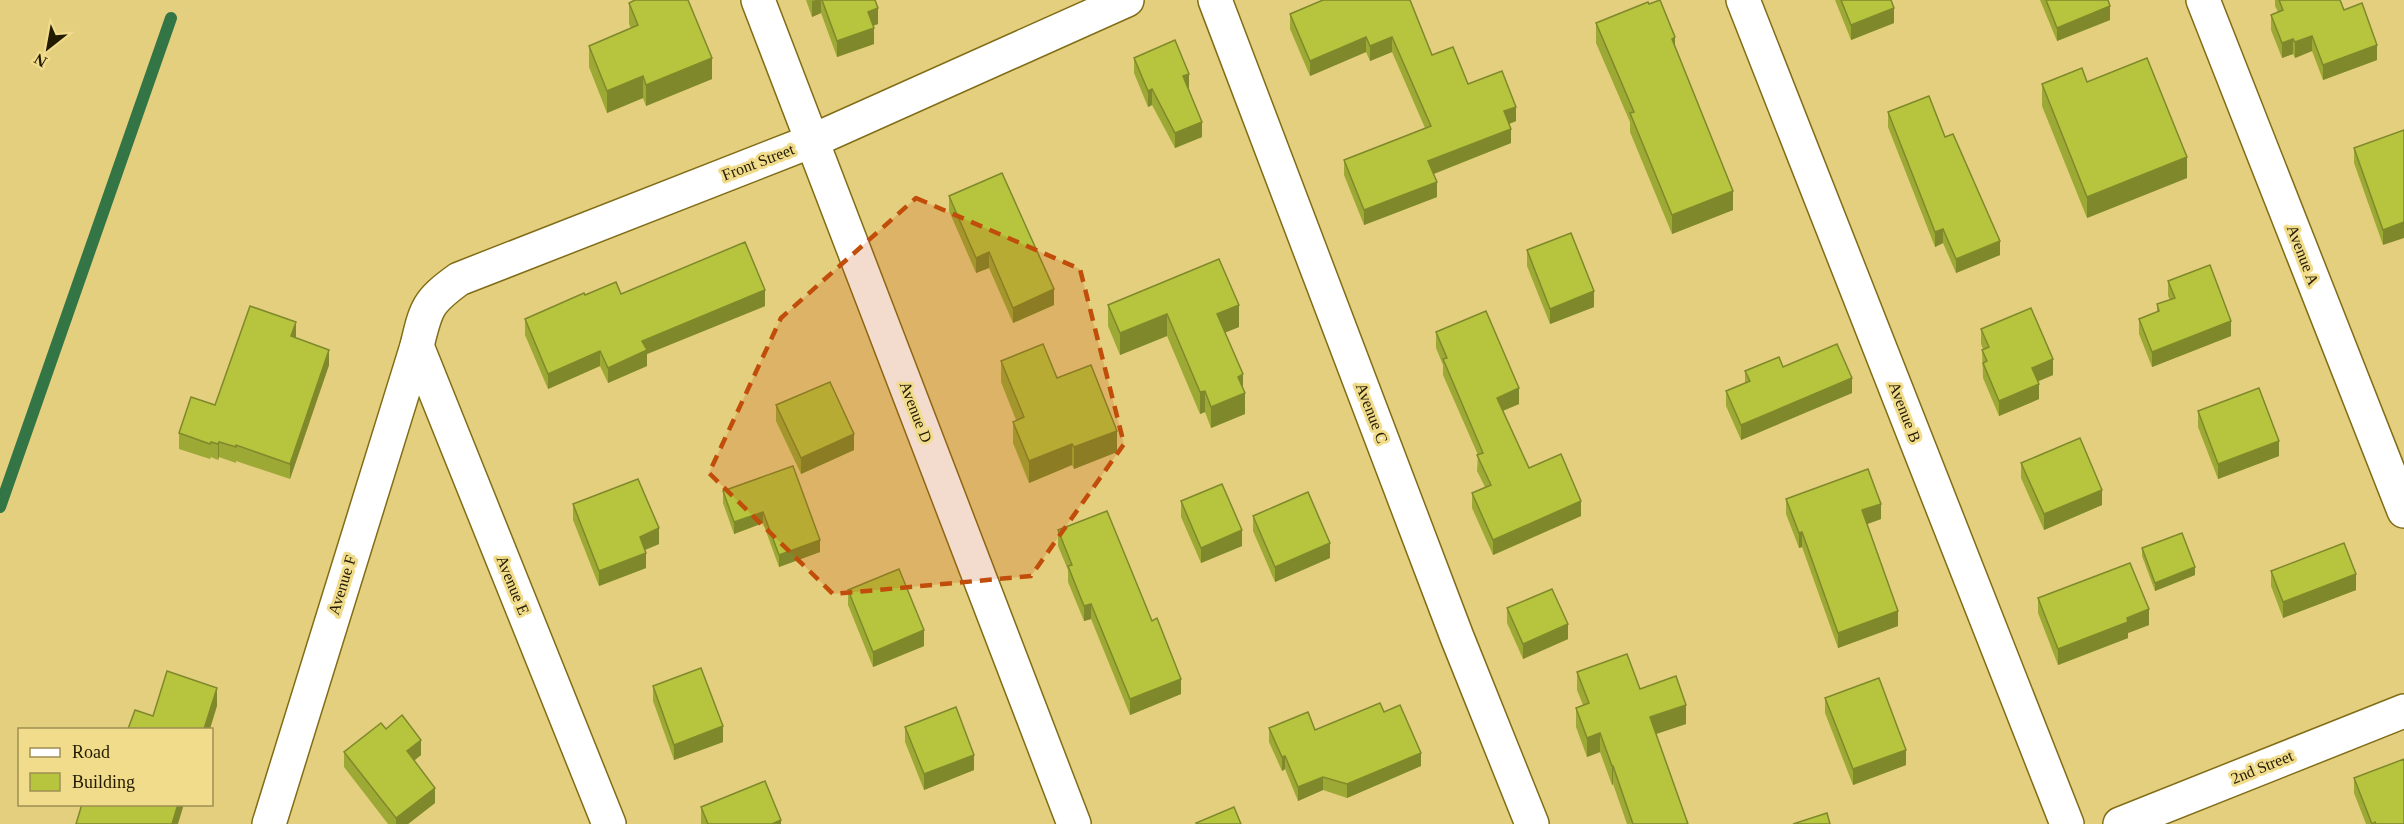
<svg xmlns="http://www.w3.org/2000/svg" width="2404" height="824" font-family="'Times New Roman',serif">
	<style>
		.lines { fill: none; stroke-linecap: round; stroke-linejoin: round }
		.stream { stroke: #347546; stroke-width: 12 }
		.street-casing { stroke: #816d17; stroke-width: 36 }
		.street { stroke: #fff; stroke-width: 33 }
		.wall { fill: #9da935 }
		.shaded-wall { fill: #7f892b }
		.building { fill: #b6c43e; stroke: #7f892b; stroke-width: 1.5 }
		.marked { fill: #c14d0a; fill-opacity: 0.2; stroke: #c14d0a; stroke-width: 4.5; stroke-dasharray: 12 8; stroke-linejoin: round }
		.labels { text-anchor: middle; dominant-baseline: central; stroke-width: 6; stroke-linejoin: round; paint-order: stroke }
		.street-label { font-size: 16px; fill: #231b00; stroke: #f1dc8b }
	</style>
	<rect width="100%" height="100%" fill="#e4cf7f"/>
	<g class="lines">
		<!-- stream -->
		<path class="stream" d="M 0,507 L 171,18"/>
		<!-- street casing -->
		<g class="street-casing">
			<g id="street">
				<path d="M 758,0 L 1074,824"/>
				<path d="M 1215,0 L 1457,637 L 1532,824"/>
				<path d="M 1743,0 L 2067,824"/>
				<path d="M 2203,0 L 2404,511"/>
				<path d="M 417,346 L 609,824"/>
				<path d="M 269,824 L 417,346 C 426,308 427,302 459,279 L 812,141 L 1127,0"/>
				<path d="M 2120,824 L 2404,711"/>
			</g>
		</g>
		<!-- street -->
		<use href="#street" class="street"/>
	</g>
	<!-- wall -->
	<g class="wall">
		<path d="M 806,0 L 875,0 L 878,24 L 873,26 L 874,44 L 837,57 L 821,13 L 812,17 Z"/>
		<path d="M 1323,0 L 1432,55 L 1516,121 L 1509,124 L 1511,143 L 1434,174 L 1437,197 L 1364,225 L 1344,175 L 1344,160 L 1425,128 L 1392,52 L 1370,61 L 1366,52 L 1310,76 L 1290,29 L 1290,14 Z"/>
		<path d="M 1835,0 L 1891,0 L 1894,23 L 1851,40 Z"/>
		<path d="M 2040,0 L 2108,0 L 2110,20 L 2057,41 Z"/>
		<path d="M 2275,0 L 2340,0 L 2344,10 L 2377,60 L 2323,80 L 2312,51 L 2295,58 L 2293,54 L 2282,58 L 2271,30 L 2271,15 L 2278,12 L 2275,6 Z"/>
		<path d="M 629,3 L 712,79 L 646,106 L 643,98 L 607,113 L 589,67 L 589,46 L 631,28 L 629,24 Z"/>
		<path d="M 1596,23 L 1675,47 L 1733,210 L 1672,234 L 1630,132 L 1630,122 L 1596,43 Z"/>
		<path d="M 1134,58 L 1189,89 L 1202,137 L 1175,148 L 1152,105 L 1148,107 L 1134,73 Z"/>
		<path d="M 2087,82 L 2187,178 L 2087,218 L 2042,106 L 2042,84 Z"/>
		<path d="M 1888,112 L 1945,137 L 2000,255 L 1956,273 L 1943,243 L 1935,247 L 1888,127 Z"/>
		<path d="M 2404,130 L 2383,245 L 2354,163 L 2354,148 Z"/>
		<path d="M 949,196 L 1054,305 L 1013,323 L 989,268 L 976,273 L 949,211 Z"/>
		<path d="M 1527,250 L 1594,307 L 1550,324 L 1527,266 Z"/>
		<path d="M 2168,281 L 2231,336 L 2152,367 L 2139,334 L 2139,319 L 2157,312 L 2157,304 L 2170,300 L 2168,296 Z"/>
		<path d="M 621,294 L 765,306 L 647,354 L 647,366 L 608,383 L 600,366 L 548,389 L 525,335 L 525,319 L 585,295 Z"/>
		<path d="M 1108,305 L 1239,327 L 1225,332 L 1243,389 L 1245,414 L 1211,428 L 1205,412 L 1200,414 L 1167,336 L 1120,355 L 1108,326 Z"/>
		<path d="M 1981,329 L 2053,375 L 2038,381 L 2039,399 L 1999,416 L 1983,378 L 1982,350 L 1983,349 L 1981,344 Z"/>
		<path d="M 1436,332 L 1519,404 L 1503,411 L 1529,468 L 1581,516 L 1493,555 L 1472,508 L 1472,493 L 1485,487 L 1477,471 L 1478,455 L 1443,375 L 1443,365 L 1436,348 Z"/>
		<path d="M 296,338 L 329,365 L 290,479 L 236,461 L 236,463 L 219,457 L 218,460 L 211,457 L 210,459 L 179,449 L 179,433 L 215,405 Z"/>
		<path d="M 1001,361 L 1057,378 L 1117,452 L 1074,469 L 1072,465 L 1029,483 L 1013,443 L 1013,422 L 1016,420 L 1001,382 Z"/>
		<path d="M 1783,367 L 1852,393 L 1741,440 L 1726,406 L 1726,391 L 1745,383 L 1745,371 Z"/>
		<path d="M 776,405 L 854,450 L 801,474 L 776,421 Z"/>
		<path d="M 2198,411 L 2279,456 L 2218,479 L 2198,427 Z"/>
		<path d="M 2021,463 L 2102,505 L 2044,530 L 2021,478 Z"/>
		<path d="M 793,466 L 820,552 L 779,567 L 763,523 L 734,534 L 723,503 L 723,491 Z"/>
		<path d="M 1786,499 L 1881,519 L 1867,524 L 1898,626 L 1838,648 L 1802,547 L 1799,548 L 1786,514 Z"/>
		<path d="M 1181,501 L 1242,546 L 1201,563 L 1181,517 Z"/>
		<path d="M 573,504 L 659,544 L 645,550 L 646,568 L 599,586 L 573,520 Z"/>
		<path d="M 1253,516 L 1330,558 L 1275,582 L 1253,531 Z"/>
		<path d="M 1058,530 L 1181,694 L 1130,715 L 1091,619 L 1084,621 L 1068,582 L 1068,570 L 1058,546 Z"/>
		<path d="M 2142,548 L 2195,575 L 2155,591 L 2142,556 Z"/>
		<path d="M 2271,571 L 2356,590 L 2283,618 L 2271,586 Z"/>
		<path d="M 848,590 L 924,646 L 873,667 L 848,605 Z"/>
		<path d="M 2038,598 L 2149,625 L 2128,633 L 2128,638 L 2058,665 L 2038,613 Z"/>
		<path d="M 1507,608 L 1568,639 L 1523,659 L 1507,623 Z"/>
		<path d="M 1577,672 L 1640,689 L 1686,724 L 1656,734 L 1688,824 L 1627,824 L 1613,784 L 1612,785 L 1600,752 L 1587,757 L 1576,727 L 1576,708 L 1583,705 L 1577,690 Z"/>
		<path d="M 653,686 L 723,742 L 674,760 L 653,701 Z"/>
		<path d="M 1825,698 L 1906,765 L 1853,785 L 1825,713 Z"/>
		<path d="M 1384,712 L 1421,766 L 1347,798 L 1323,790 L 1298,801 L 1285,769 L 1282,771 L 1269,742 L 1269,728 L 1315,730 Z"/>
		<path d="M 905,727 L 974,770 L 924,790 L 905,742 Z"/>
		<path d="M 386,729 L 421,755 L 414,761 L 435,803 L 408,824 L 388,824 L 344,767 L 344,752 Z"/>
		<path d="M 2354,778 L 2404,824 L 2366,824 L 2354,793 Z"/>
		<path d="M 701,807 L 781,824 L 701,824 Z"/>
	</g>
	<!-- shaded-wall -->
	<g class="shaded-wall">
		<path d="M 816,0 L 821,0 L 821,13 L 812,17 L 812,1 Z"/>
		<path d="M 2110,6 L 2110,20 L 2057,41 L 2057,28 Z"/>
		<path d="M 878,8 L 878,24 L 868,27 L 868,12 Z"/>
		<path d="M 1894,8 L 1894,23 L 1851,40 L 1851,25 Z"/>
		<path d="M 874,28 L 874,44 L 837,57 L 837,41 Z"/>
		<path d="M 2312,36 L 2312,51 L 2295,58 L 2295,42 Z"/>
		<path d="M 1366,37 L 1366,52 L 1310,76 L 1310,61 Z"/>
		<path d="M 1392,37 L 1392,52 L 1370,61 L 1370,46 Z"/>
		<path d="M 1675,37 L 1675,57 L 1672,39 Z"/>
		<path d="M 2293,39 L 2293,54 L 2282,58 L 2282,43 Z"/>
		<path d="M 2377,45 L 2377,60 L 2323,80 L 2323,65 Z"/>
		<path d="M 712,58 L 712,79 L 646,106 L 646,85 Z"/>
		<path d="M 1189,74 L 1189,89 L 1183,91 L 1183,76 Z"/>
		<path d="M 643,76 L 643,98 L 607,113 L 607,91 Z"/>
		<path d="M 1152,89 L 1152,105 L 1148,107 L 1148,91 Z"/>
		<path d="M 1516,107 L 1516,121 L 1504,126 L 1504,111 Z"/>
		<path d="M 1202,122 L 1202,137 L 1175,148 L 1175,133 Z"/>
		<path d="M 1511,129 L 1511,143 L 1428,176 L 1428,161 Z"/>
		<path d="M 2187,157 L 2187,178 L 2087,218 L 2087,197 Z"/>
		<path d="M 1437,182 L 1437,197 L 1364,225 L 1364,210 Z"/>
		<path d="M 1733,191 L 1733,210 L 1672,234 L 1672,215 Z"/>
		<path d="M 2404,222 L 2404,238 L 2383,245 L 2383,230 Z"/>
		<path d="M 1943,229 L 1943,243 L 1935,247 L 1935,232 Z"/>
		<path d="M 2000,241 L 2000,255 L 1956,273 L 1956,259 Z"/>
		<path d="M 989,252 L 989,268 L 976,273 L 976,258 Z"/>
		<path d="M 1054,289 L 1054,305 L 1013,323 L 1013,308 Z"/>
		<path d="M 765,290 L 765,306 L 647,354 L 647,366 L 608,383 L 608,368 L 642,341 Z"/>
		<path d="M 1594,291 L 1594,307 L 1550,324 L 1550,309 Z"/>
		<path d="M 1239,305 L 1239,327 L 1217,336 L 1217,314 Z"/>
		<path d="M 1167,314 L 1167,336 L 1120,355 L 1120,333 Z"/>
		<path d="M 2231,321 L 2231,336 L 2152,367 L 2152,352 Z"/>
		<path d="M 296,322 L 296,338 L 291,336 Z"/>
		<path d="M 329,350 L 329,365 L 290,479 L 290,464 Z"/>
		<path d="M 600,351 L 600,366 L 548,389 L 548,374 Z"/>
		<path d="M 2053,359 L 2053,375 L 2032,384 L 2032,368 Z"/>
		<path d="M 1243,374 L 1243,393 L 1245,393 L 1245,414 L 1211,428 L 1211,407 L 1238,377 Z"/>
		<path d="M 1852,378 L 1852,393 L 1741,440 L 1741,425 Z"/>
		<path d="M 2039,384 L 2039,399 L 1999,416 L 1999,401 Z"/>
		<path d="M 1519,388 L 1519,404 L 1497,413 L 1497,398 Z"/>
		<path d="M 1205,391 L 1205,412 L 1200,414 L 1200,392 Z"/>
		<path d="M 1117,431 L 1117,452 L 1074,469 L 1074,447 Z"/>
		<path d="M 854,434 L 854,450 L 801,474 L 801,458 Z"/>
		<path d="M 2279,441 L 2279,456 L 2218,479 L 2218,464 Z"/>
		<path d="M 219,442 L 219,457 L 218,460 L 218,444 Z"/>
		<path d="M 1072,444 L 1072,465 L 1029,483 L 1029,461 Z"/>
		<path d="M 2102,490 L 2102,505 L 2044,530 L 2044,514 Z"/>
		<path d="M 1581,501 L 1581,516 L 1493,555 L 1493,540 Z"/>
		<path d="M 1881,504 L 1881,519 L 1862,526 L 1862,510 Z"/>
		<path d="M 763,512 L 763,523 L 734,534 L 734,522 Z"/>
		<path d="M 659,528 L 659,544 L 640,552 L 640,537 Z"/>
		<path d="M 1242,530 L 1242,546 L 1201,563 L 1201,548 Z"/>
		<path d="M 1802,532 L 1802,547 L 1799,548 L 1799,533 Z"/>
		<path d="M 820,540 L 820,552 L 779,567 L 779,555 Z"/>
		<path d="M 1330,543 L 1330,558 L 1275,582 L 1275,567 Z"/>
		<path d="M 646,553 L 646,568 L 599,586 L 599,571 Z"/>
		<path d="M 2195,567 L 2195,575 L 2155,591 L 2155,583 Z"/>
		<path d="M 2356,574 L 2356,590 L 2283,618 L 2283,602 Z"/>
		<path d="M 1091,604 L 1091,619 L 1084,621 L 1084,606 Z"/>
		<path d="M 2149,609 L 2149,625 L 2128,633 L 2128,638 L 2058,665 L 2058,649 L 2127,618 Z"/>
		<path d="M 1898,611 L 1898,626 L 1838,648 L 1838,633 Z"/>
		<path d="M 1568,624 L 1568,639 L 1523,659 L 1523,644 Z"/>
		<path d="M 924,630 L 924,646 L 873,667 L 873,652 Z"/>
		<path d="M 1181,679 L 1181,694 L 1130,715 L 1130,699 Z"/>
		<path d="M 217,688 L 217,706 L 210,729 L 204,729 Z"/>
		<path d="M 1686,705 L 1686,724 L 1650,736 L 1650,717 Z"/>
		<path d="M 723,726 L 723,742 L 674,760 L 674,745 Z"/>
		<path d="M 1600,733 L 1600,752 L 1587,757 L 1587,738 Z"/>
		<path d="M 421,740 L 421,755 L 407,766 L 407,751 Z"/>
		<path d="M 1906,750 L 1906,765 L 1853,785 L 1853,769 Z"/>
		<path d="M 1421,753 L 1421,766 L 1347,798 L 1347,784 Z"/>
		<path d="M 974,755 L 974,770 L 924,790 L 924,774 Z"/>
		<path d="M 1285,756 L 1285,769 L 1282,771 L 1282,757 Z"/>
		<path d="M 1612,766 L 1613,766 L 1613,784 L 1612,785 Z"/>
		<path d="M 1323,777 L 1323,790 L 1298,801 L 1298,787 Z"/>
		<path d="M 435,788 L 435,803 L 408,824 L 396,824 L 396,818 Z"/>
		<path d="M 178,804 L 184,804 L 178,824 L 172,824 Z"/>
		<path d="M 781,820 L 781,824 L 772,824 Z"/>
	</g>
	<!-- building -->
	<g class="building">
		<path d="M 635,0 L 688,0 L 712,58 L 646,85 L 643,76 L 607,91 L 589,46 L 638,25 L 629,3 Z"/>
		<path d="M 822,0 L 875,0 L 878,8 L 868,12 L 874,28 L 837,41 Z"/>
		<path d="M 1323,0 L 1410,0 L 1432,55 L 1453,47 L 1468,84 L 1502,71 L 1516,107 L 1504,111 L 1511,129 L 1428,161 L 1437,182 L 1364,210 L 1344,160 L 1431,126 L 1392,37 L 1370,46 L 1366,37 L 1310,61 L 1290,14 Z"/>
		<path d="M 1660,0 L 1675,37 L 1672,39 L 1733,191 L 1672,215 L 1630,113 L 1634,112 L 1596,23 L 1648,2 L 1649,4 Z"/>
		<path d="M 1841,0 L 1891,0 L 1894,8 L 1851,25 Z"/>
		<path d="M 2046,0 L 2108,0 L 2110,6 L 2057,28 Z"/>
		<path d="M 2279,0 L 2340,0 L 2344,10 L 2362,3 L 2377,45 L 2323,65 L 2312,36 L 2295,42 L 2293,39 L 2282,43 L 2271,15 L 2283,10 Z"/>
		<path d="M 1175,40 L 1189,74 L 1183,76 L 1202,122 L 1175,133 L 1152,89 L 1148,91 L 1134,58 Z"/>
		<path d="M 2147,58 L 2187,157 L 2087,197 L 2042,84 L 2082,68 L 2087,82 Z"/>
		<path d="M 1929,96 L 1945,137 L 1953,134 L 2000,241 L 1956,259 L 1943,229 L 1935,232 L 1888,112 Z"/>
		<path d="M 2404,130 L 2404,222 L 2383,230 L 2354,148 Z"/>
		<path d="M 1002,173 L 1054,289 L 1013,308 L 989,252 L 976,258 L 949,196 Z"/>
		<path d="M 1571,233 L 1594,291 L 1550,309 L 1527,250 Z"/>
		<path d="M 745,242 L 765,290 L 642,341 L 647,350 L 608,368 L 600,351 L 548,374 L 525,319 L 584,293 L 585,295 L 616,282 L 621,294 Z"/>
		<path d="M 1219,259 L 1239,305 L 1217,314 L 1243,374 L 1238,377 L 1245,393 L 1211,407 L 1205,391 L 1200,392 L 1167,314 L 1120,333 L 1108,305 Z"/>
		<path d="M 2210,265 L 2231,321 L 2152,352 L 2139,319 L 2159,311 L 2157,304 L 2175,298 L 2168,281 Z"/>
		<path d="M 250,306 L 296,322 L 291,336 L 329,350 L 290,464 L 236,445 L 236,447 L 219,442 L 218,444 L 211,442 L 210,444 L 179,433 L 191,397 L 215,405 Z"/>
		<path d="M 2031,308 L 2053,359 L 2032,368 L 2039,384 L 1999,401 L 1983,363 L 1987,361 L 1982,350 L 1989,347 L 1981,329 Z"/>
		<path d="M 1486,311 L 1519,388 L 1497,398 L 1529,468 L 1561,454 L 1581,501 L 1493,540 L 1472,493 L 1491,485 L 1477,455 L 1483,453 L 1443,359 L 1447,358 L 1436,332 Z"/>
		<path d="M 1043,344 L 1057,378 L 1091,365 L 1117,431 L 1074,447 L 1072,444 L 1029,461 L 1013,422 L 1024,417 L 1001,361 Z"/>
		<path d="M 1837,344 L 1852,378 L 1741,425 L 1726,391 L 1750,381 L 1745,371 L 1779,357 L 1783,367 Z"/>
		<path d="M 830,382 L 854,434 L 801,458 L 776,405 Z"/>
		<path d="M 2259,388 L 2279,441 L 2218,464 L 2198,411 Z"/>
		<path d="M 2080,438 L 2102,490 L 2044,514 L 2021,463 Z"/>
		<path d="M 793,466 L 820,540 L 779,555 L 763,512 L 734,522 L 723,491 Z"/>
		<path d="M 1868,469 L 1881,504 L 1862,510 L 1898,611 L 1838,633 L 1802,532 L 1799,533 L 1786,499 Z"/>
		<path d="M 638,479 L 659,528 L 640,537 L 646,553 L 599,571 L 573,504 Z"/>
		<path d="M 1222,484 L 1242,530 L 1201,548 L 1181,501 Z"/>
		<path d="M 1308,492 L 1330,543 L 1275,567 L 1253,516 Z"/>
		<path d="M 1107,511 L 1152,621 L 1157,618 L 1181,679 L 1130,699 L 1091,604 L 1084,606 L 1068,566 L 1072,565 L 1058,530 Z"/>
		<path d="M 2182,533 L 2195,567 L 2155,583 L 2142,548 Z"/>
		<path d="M 2344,543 L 2356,574 L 2283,602 L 2271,571 Z"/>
		<path d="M 2130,563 L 2149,609 L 2127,618 L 2128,622 L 2058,649 L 2038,598 Z"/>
		<path d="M 899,569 L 924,630 L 873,652 L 848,590 Z"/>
		<path d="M 1552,589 L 1568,624 L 1523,644 L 1507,608 Z"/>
		<path d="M 1627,654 L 1640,689 L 1676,676 L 1686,705 L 1650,717 L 1688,824 L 1633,824 L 1613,766 L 1612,766 L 1600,733 L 1587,738 L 1576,708 L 1589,703 L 1577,672 Z"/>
		<path d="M 701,668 L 723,726 L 674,745 L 653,686 Z"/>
		<path d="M 167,671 L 217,688 L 204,729 L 128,729 L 135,710 L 153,716 Z"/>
		<path d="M 1879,678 L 1906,750 L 1853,769 L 1825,698 Z"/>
		<path d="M 1380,703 L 1384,712 L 1400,705 L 1421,753 L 1347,784 L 1323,777 L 1298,787 L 1285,756 L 1282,757 L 1269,728 L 1308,712 L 1315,730 Z"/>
		<path d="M 956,707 L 974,755 L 924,774 L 905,727 Z"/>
		<path d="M 402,715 L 421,740 L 407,751 L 435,788 L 396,818 L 344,752 L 381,723 L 386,729 Z"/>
		<path d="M 2404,759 L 2404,824 L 2376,824 L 2375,822 L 2372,824 L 2354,778 Z"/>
		<path d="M 765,781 L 781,820 L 772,824 L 708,824 L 701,807 Z"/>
		<path d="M 82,804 L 178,804 L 172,824 L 76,824 Z"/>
		<path d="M 1234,807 L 1241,824 L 1197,824 L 1196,823 Z"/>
		<path d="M 1827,813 L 1830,824 L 1793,824 Z"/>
	</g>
	<!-- marked area -->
	<path class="marked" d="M 916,198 L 1080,269 L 1124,444 L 1031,576 L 833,594 L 709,473 L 781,318 Z"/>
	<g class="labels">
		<!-- street labels -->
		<g class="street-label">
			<text transform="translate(758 162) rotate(-21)">Front Street</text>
			<text transform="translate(2303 255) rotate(69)">Avenue A</text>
			<text transform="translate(916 412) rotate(69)">Avenue D</text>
			<text transform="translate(1905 412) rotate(69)">Avenue B</text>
			<text transform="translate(1372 413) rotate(69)">Avenue C</text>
			<text transform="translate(342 585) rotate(-73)">Avenue F</text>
			<text transform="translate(513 585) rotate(68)">Avenue E</text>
			<text transform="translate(2262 767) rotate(-22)">2nd Street</text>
		</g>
	</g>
	<!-- legend -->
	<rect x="18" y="728" width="195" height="78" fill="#f1dc8b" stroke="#9f8f53" stroke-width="1.5"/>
	<rect x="30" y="748" width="30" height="9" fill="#ffffff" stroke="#9f8f53" stroke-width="1.5"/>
	<text x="72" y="758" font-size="18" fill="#231b00">Road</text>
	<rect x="30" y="773" width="30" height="18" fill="#b6c43e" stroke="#9f8f53" stroke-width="1.5"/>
	<text x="72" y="788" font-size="18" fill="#231b00">Building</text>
	<!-- north arrow -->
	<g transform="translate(48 48) rotate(211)" stroke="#f1dc8b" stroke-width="4.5" paint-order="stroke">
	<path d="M0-4.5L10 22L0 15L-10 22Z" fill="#231b00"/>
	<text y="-9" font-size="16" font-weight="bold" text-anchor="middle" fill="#231b00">N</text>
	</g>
</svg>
